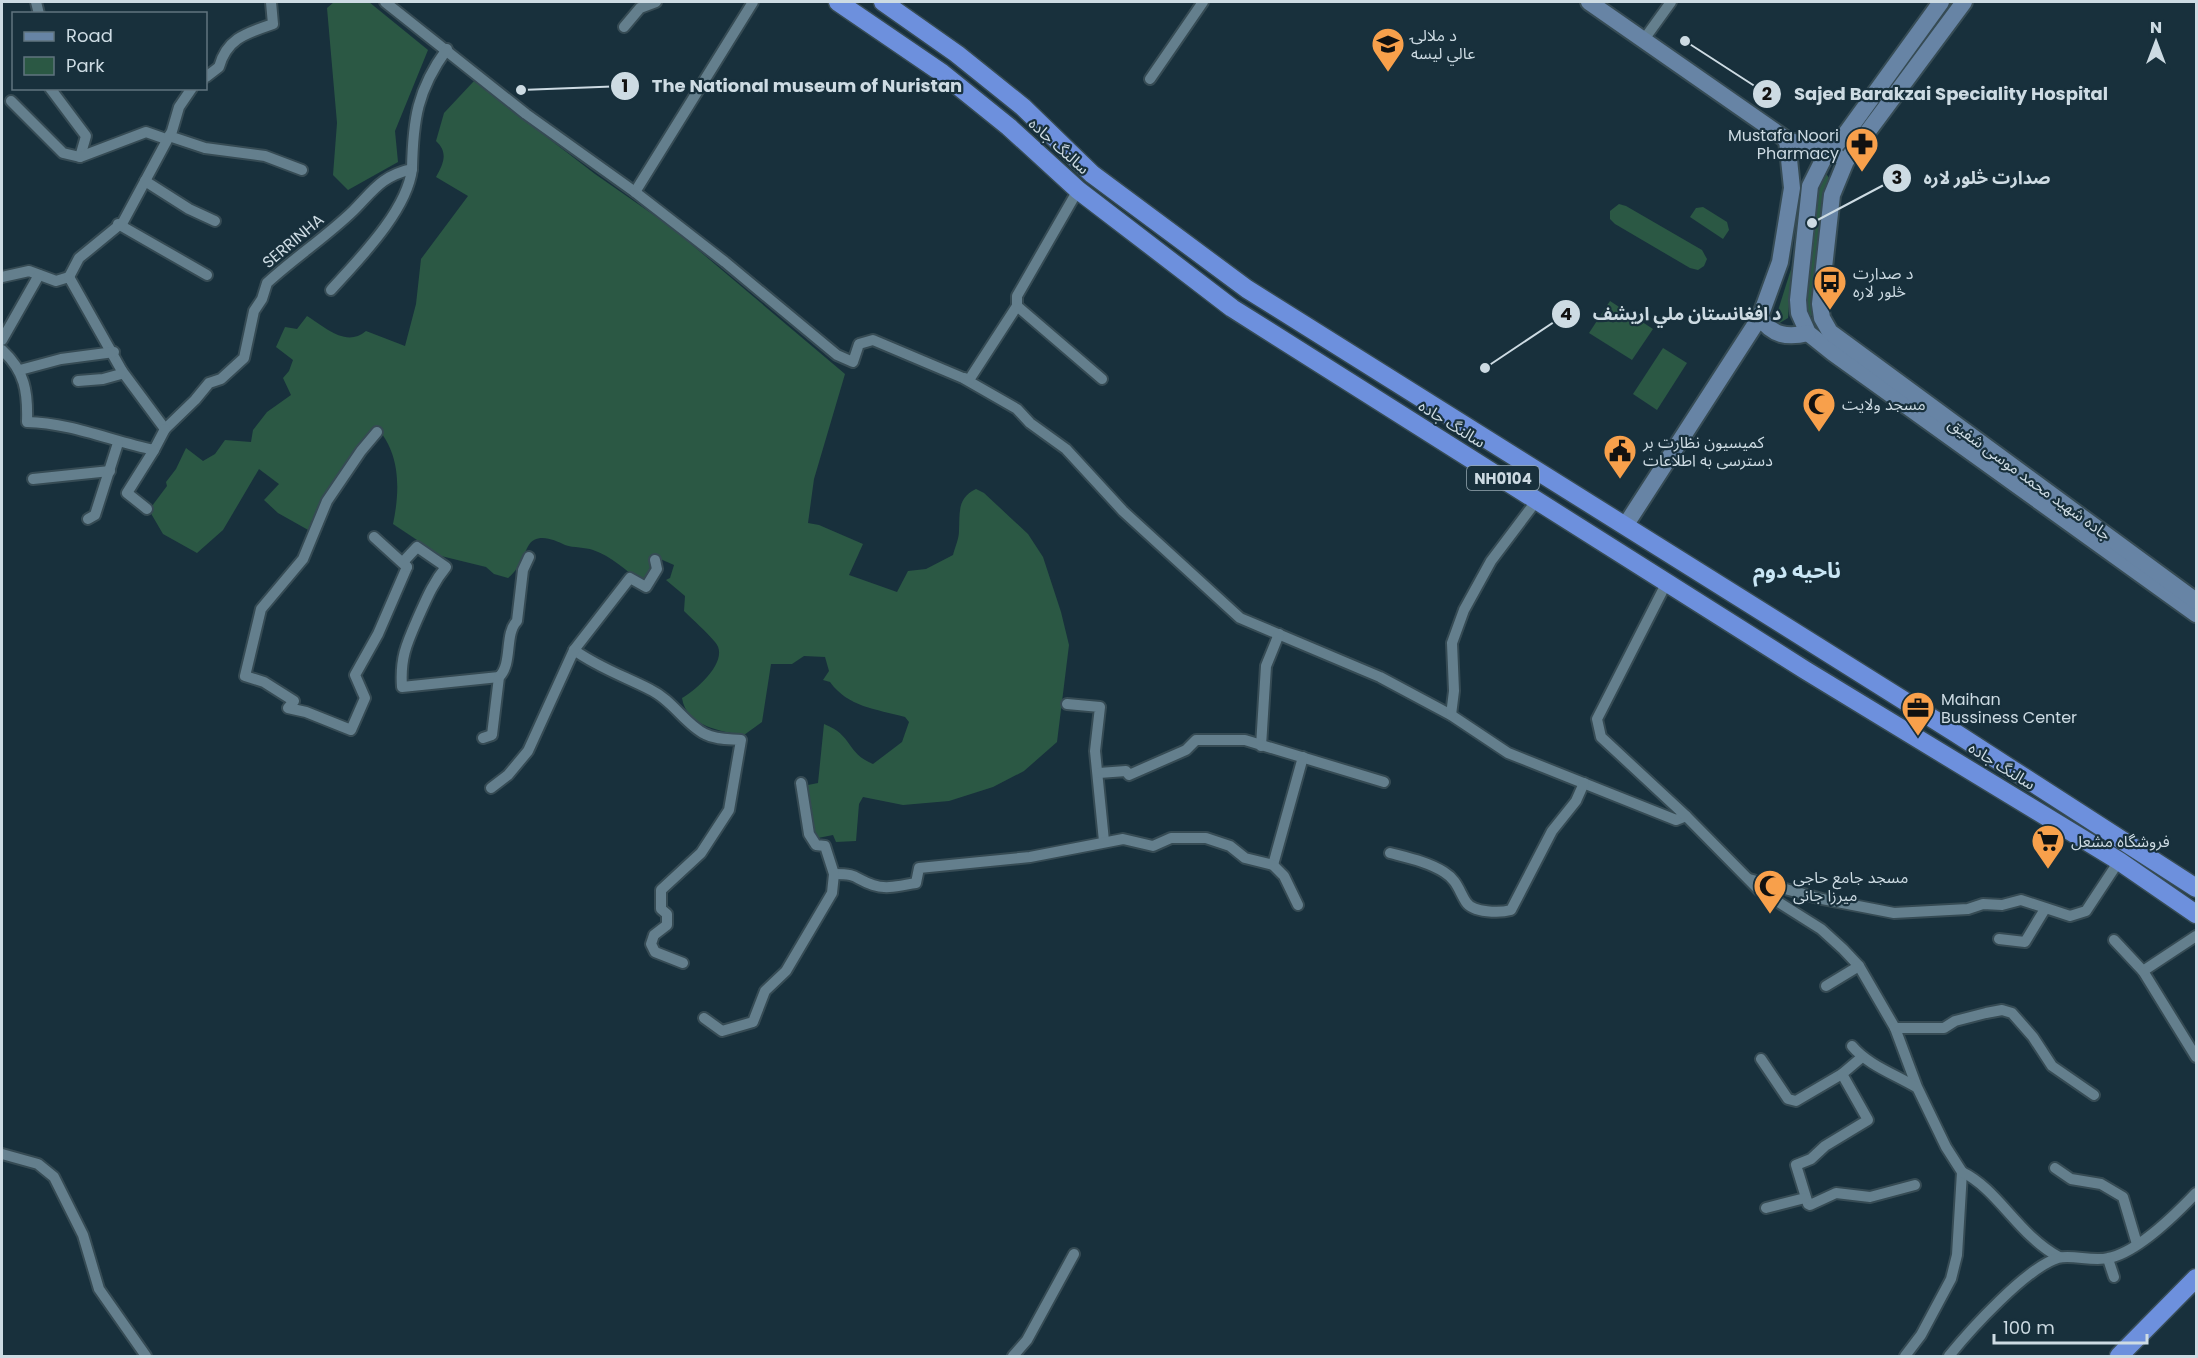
<svg xmlns="http://www.w3.org/2000/svg" width="2198" height="1358" font-family="Poppins,'Noto Sans Arabic',sans-serif">
	<style>
		.green { fill: #2b5844 }
		.lines { fill: none; stroke-linecap: round; stroke-linejoin: round }
		.street-casing { stroke: #364b54; stroke-width: 14 }
		.secondary-casing { stroke: #364b54; stroke-width: 20 }
		.highway-casing { stroke: #364b54; stroke-width: 21 }
		.street { stroke: #647f8d; stroke-width: 10 }
		.secondary { stroke: #6784a5; stroke-width: 16 }
		.highway { stroke: #6d90dd; stroke-width: 18 }
		.labels { text-anchor: middle; dominant-baseline: central; stroke-width: 4.5; stroke-linejoin: round; paint-order: stroke }
		.shield { fill: #18303c; stroke: #97a8b1; stroke-width: 1.5 }
		.shield-label { font-size: 15px; font-weight: bold; fill: #cddbe3 }
		.poi-label { font-size: 16px; fill: #cddbe3; stroke: #18303c; text-anchor: start }
		.street-label { font-size: 16px; fill: #cddbe3; stroke: #18303c }
		.district-label { font-size: 22px; font-weight: bold; fill: #c9e6f5; stroke: #18303c }
		.leader { fill: none; stroke: #cddbe3; stroke-width: 2 }
		.callout-dot { fill: #cddbe3; stroke: #18303c; stroke-width: 2 }
		.mark-label { font-size: 18px; text-anchor: middle; font-weight: bold; fill: #111 }
		.callout-label { font-size: 18px; text-anchor: middle; font-weight: bold; fill: #cddbe3; stroke: #18303c; stroke-width: 4.5; stroke-linejoin: round; paint-order: stroke }
	</style>
	<rect width="100%" height="100%" fill="#18303c"/>
	<!-- green -->
	<g class="green">
		<path d="M 334,2 L 369,2 L 428,50 L 395,131 L 398,162 L 348,190 L 333,175 L 337,123 L 327,8 Z"/>
		<path d="M 474,81 L 595,174 L 671,227 L 845,374 L 814,479 L 808,523 L 819,525 L 863,544 L 849,575 L 897,592 L 908,571 L 926,569 L 953,555 C 955,547 959,539 959,531 C 960,512 957,498 976,489 L 984,493 L 1028,534 L 1043,557 L 1061,612 L 1069,645 L 1057,742 L 1024,771 L 993,787 L 949,801 L 903,805 L 863,797 L 859,804 L 856,841 L 836,842 L 833,835 L 818,838 C 810,823 804,801 808,785 L 818,783 L 824,724 C 853,735 846,753 873,764 L 902,742 L 909,722 L 905,717 C 876,709 848,707 830,682 L 823,680 L 829,671 L 825,657 L 804,656 L 792,664 L 771,664 L 762,722 L 744,735 C 722,732 686,726 682,698 C 696,690 731,660 715,642 C 706,631 694,621 684,611 L 685,596 L 666,580 L 670,578 L 674,565 L 658,558 L 647,581 L 639,581 C 625,569 612,557 593,550 C 585,547 574,548 565,545 C 556,541 544,535 534,540 C 525,544 523,567 508,578 L 494,574 L 486,567 L 441,556 L 393,524 C 400,491 401,453 376,427 L 361,441 L 310,531 L 278,513 L 264,500 L 279,484 L 259,469 L 223,530 L 197,553 L 163,534 L 149,510 L 167,486 L 166,482 L 176,469 L 186,448 L 203,461 L 215,454 L 225,440 L 251,442 L 253,430 L 267,412 L 291,395 L 283,378 L 289,371 L 293,360 L 276,347 L 285,327 L 297,329 L 307,316 C 325,327 346,348 366,331 L 405,346 L 416,304 L 421,259 L 468,196 L 436,177 C 443,164 449,153 436,141 L 444,113 Z"/>
		<path d="M 1822,175 L 1827,175 L 1829,178 L 1814,315 L 1809,317 C 1797,282 1810,209 1822,175 Z"/>
		<path d="M 1619,204 L 1626,206 L 1702,250 L 1707,259 L 1704,266 L 1698,270 L 1690,268 L 1615,224 L 1610,219 L 1610,211 Z"/>
		<path d="M 1703,207 L 1727,222 L 1729,230 L 1723,239 L 1690,217 L 1696,208 Z"/>
		<path d="M 1792,266 L 1788,318 L 1778,324 L 1775,320 Z"/>
		<path d="M 1610,301 L 1653,329 L 1632,360 L 1589,333 Z"/>
		<path d="M 1663,348 L 1687,363 L 1657,410 L 1633,394 Z"/>
	</g>
	<g class="lines">
		<!-- street casing -->
		<g class="street-casing">
			<g id="street">
				<path d="M 36,2 L 39,14"/>
				<path d="M 385,2 L 526,114 L 635,192 L 725,262 L 837,355 L 853,362 L 859,344 L 873,340 L 963,378 L 1017,409 L 1030,423 L 1066,449 L 1123,511 L 1240,618 L 1380,677 L 1451,715 L 1508,753 L 1676,820 L 1686,816"/>
				<path d="M 624,27 L 640,8 L 656,2"/>
				<path d="M 1645,38 L 1671,2"/>
				<path d="M 206,77 L 219,67 C 227,38 247,33 273,24 L 271,2"/>
				<path d="M 1150,79 L 1203,2"/>
				<path d="M 50,88 L 86,136 L 80,157"/>
				<path d="M 11,101 L 63,153 L 80,157 L 146,132 L 166,139"/>
				<path d="M 169,136 L 205,148 L 265,156 L 302,170"/>
				<path d="M 145,181 L 189,209 L 215,221"/>
				<path d="M 635,192 L 753,2"/>
				<path d="M 118,224 L 207,275"/>
				<path d="M 2,277 L 29,271 L 56,281 L 69,277 L 122,371 L 165,429 L 195,400 L 209,383 L 221,379 L 244,358 L 254,311 L 262,299 L 267,283 C 294,258 326,237 353,211 C 373,191 381,176 412,169 C 413,120 417,90 447,49"/>
				<path d="M 69,277 L 79,258 L 123,222 L 172,131 L 179,107 L 192,88"/>
				<path d="M 331,290 C 359,259 407,211 412,169"/>
				<path d="M 1017,306 L 1102,379"/>
				<path d="M 2,340 L 39,275"/>
				<path d="M 2,350 C 25,371 28,392 27,422 C 71,423 111,441 154,450 L 165,429"/>
				<path d="M 20,370 L 61,359 L 114,352"/>
				<path d="M 964,378 L 969,380 L 1017,306 L 1017,296 L 1078,190"/>
				<path d="M 78,381 L 103,379 L 121,374 L 122,371"/>
				<path d="M 377,432 L 361,451 L 327,501 L 303,559 L 261,609 L 245,676 L 264,682 L 294,701 L 288,708 L 306,712 L 351,730 L 365,698 L 355,675 L 378,634 L 407,567 L 403,562 L 417,547 L 446,567 C 432,584 426,600 417,620 C 406,645 400,659 402,687 L 499,677"/>
				<path d="M 33,479 L 110,471"/>
				<path d="M 147,509 L 127,493 L 154,450"/>
				<path d="M 88,519 L 95,515 L 118,443"/>
				<path d="M 374,537 L 407,567"/>
				<path d="M 1667,582 L 1597,719 L 1601,737 L 1686,816 L 1759,890 L 1821,929 L 1843,949 L 1859,966 L 1895,1028 L 1917,1087 L 1946,1147 L 1962,1172 L 1957,1255 L 1951,1279 L 1921,1335 L 1905,1356"/>
				<path d="M 574,650 C 599,668 626,677 651,690 C 672,700 686,725 705,734 C 716,740 729,739 741,740 L 729,810 L 701,853 L 661,890 L 661,909 L 667,914 L 667,925 L 654,935 L 651,944 L 655,952 L 683,963"/>
				<path d="M 1067,704 L 1100,707 L 1095,751 L 1104,841"/>
				<path d="M 1451,715 L 1454,691 L 1452,643 L 1464,610 L 1491,561 L 1537,500"/>
				<path d="M 483,738 L 492,735 L 499,677 C 513,664 504,634 517,621 L 523,570 L 529,557"/>
				<path d="M 1261,746 L 1266,666 L 1279,634"/>
				<path d="M 1099,773 L 1126,771 L 1129,775 L 1186,750 L 1196,740 L 1245,740 L 1384,782"/>
				<path d="M 491,788 L 508,775 L 528,751 L 574,650 L 630,578 L 646,587 L 657,569 L 655,560"/>
				<path d="M 1390,853 C 1409,858 1428,862 1444,872 C 1457,880 1459,891 1466,902 C 1473,913 1500,913 1511,910 L 1552,831 L 1576,801 L 1584,783"/>
				<path d="M 1273,865 L 1303,757"/>
				<path d="M 834,874 C 859,874 853,878 873,885 C 887,890 902,885 916,883 L 919,868 L 1030,857 L 1123,839 L 1153,846 L 1171,838 L 1206,838 L 1230,846 L 1245,858 L 1273,865 L 1284,876 L 1298,905"/>
				<path d="M 1749,879 L 1822,899 L 1894,913 L 1968,909 L 1983,904 L 2002,905 L 2021,900 L 2070,916 L 2086,911 L 2119,861"/>
				<path d="M 1999,939 L 2025,942 L 2045,909"/>
				<path d="M 2114,940 L 2143,971 L 2196,1057"/>
				<path d="M 2143,971 L 2196,936"/>
				<path d="M 1826,986 L 1859,966"/>
				<path d="M 704,1018 L 722,1031 L 753,1022 L 765,991 L 786,971 L 832,893 L 834,874 L 825,846 L 816,845 L 809,834 L 801,783"/>
				<path d="M 1895,1028 L 1944,1028 L 1955,1021 L 1986,1013 L 2002,1010 L 2012,1013 L 2033,1037 L 2052,1066 L 2094,1095"/>
				<path d="M 1852,1046 C 1868,1065 1894,1074 1916,1087"/>
				<path d="M 1761,1059 L 1788,1099 L 1796,1101 L 1842,1074 L 1862,1057"/>
				<path d="M 1842,1074 L 1868,1120 L 1825,1146 L 1811,1159 L 1796,1165 L 1808,1204 L 1810,1205 L 1836,1193 L 1870,1197 L 1915,1185"/>
				<path d="M 2,1154 L 38,1164 L 54,1177 L 83,1235 L 99,1289 L 146,1356"/>
				<path d="M 2055,1168 L 2071,1179 L 2101,1184 L 2123,1197 L 2137,1244"/>
				<path d="M 1962,1172 C 1998,1189 2018,1235 2059,1257"/>
				<path d="M 1766,1208 L 1805,1198"/>
				<path d="M 2108,1259 L 2114,1277"/>
				<path d="M 1013,1356 L 1027,1340 L 1074,1254"/>
				<path d="M 1949,1356 C 1970,1330 2026,1268 2058,1258 C 2071,1254 2093,1262 2108,1258 C 2137,1253 2176,1214 2196,1193"/>
			</g>
		</g>
		<!-- secondary casing -->
		<g class="secondary-casing">
			<g id="secondary">
				<path d="M 1589,2 L 1787,140 L 1836,155"/>
				<path d="M 1941,2 L 1847,132 L 1823,160 L 1810,186 L 1798,300 L 1799,313 L 1808,333 L 1833,353 L 2196,614"/>
				<path d="M 1964,2 L 1846,161 L 1832,195 L 1820,304 L 1822,318 L 1830,332 L 2196,601"/>
				<path d="M 1760,317 C 1772,336 1788,338 1808,333"/>
				<path d="M 1625,526 L 1760,317 L 1780,262 L 1792,188 L 1787,140"/>
			</g>
		</g>
		<!-- highway casing -->
		<g class="highway-casing">
			<g id="highway">
				<path d="M 838,2 L 942,73 L 1009,127 L 1078,190 L 1232,308 L 1805,670 L 2119,861 L 2196,914"/>
				<path d="M 883,2 L 957,54 L 1023,107 L 1092,174 L 1247,289 L 1954,732 L 2196,888"/>
				<path d="M 2119,1356 L 2196,1278"/>
			</g>
		</g>
		<!-- street -->
		<use href="#street" class="street"/>
		<!-- secondary -->
		<use href="#secondary" class="secondary"/>
		<!-- highway -->
		<use href="#highway" class="highway"/>
	</g>
	<!-- icons -->
	<defs>
		<g id="school-pin" transform="scale(1.725)"><path d="M0 17L-7.5 6A9.5 9.5 0 1 1 7.5 6Z" fill="#f8a04b" stroke="#18303c"/><path d="M0-5L7-2L0 1L-7-2ZM-4 1L0 2.5L4 1V4Q0 6-4 4Z" fill="#111"/></g>
		<g id="pharmacy-pin" transform="scale(1.725)"><path d="M0 17L-7.5 6A9.5 9.5 0 1 1 7.5 6Z" fill="#f8a04b" stroke="#18303c"/><path d="M-2-6h4v4h4v4h-4v4h-4v-4h-4v-4h4Z" fill="#111"/></g>
		<g id="bus-pin" transform="scale(1.725)"><path d="M0 17L-7.5 6A9.5 9.5 0 1 1 7.5 6Z" fill="#f8a04b" stroke="#18303c"/><path d="M-5-6H5V4H4V6H2V4H-2V6H-4V4H-5ZM-3.5-4V0h7V-4ZM-3.5 1.2v1.5H-2V1.2ZM2 1.2v1.5H3.5V1.2Z" fill="#111"/></g>
		<g id="mosque-pin" transform="scale(1.725)"><path d="M0 17L-7.5 6A9.5 9.5 0 1 1 7.5 6Z" fill="#f8a04b" stroke="#18303c"/><path d="M3.5-4.9A6 6 0 1 0 3.5 4.9A5 5 0 1 1 3.5-4.9Z" fill="#111"/></g>
		<g id="civic-pin" transform="scale(1.725)"><path d="M0 17L-7.5 6A9.5 9.5 0 1 1 7.5 6Z" fill="#f8a04b" stroke="#18303c"/><path d="M-.6-6.5H3V-4.5H.6V-3L4-1V1h2V6H-6V1h2V-1L-.6-3ZM-1.2 2.5V6h2.4V2.5Z" fill="#111"/></g>
		<g id="office-pin" transform="scale(1.725)"><path d="M0 17L-7.5 6A9.5 9.5 0 1 1 7.5 6Z" fill="#f8a04b" stroke="#18303c"/><path d="M-6-3h4V-5.5h4V-3h4V5H-6ZM-1-4.5V-3h2v-1.5ZM-6 0V1H6V0Z" fill="#111"/></g>
		<g id="supermarket-pin" transform="scale(1.725)"><path d="M0 17L-7.5 6A9.5 9.5 0 1 1 7.5 6Z" fill="#f8a04b" stroke="#18303c"/><path d="M-6-5.5h2.5l.6 2H6L4.5 2H-2.5L-4.4-4H-6ZM-1.5 3.2a1.3 1.3 0 1 0 .1 0ZM3 3.2a1.3 1.3 0 1 0 .1 0Z" fill="#111"/></g>
	</defs>
	<g fill-rule="evenodd">
		<use href="#school-pin" x="1388" y="44"/>
		<use href="#pharmacy-pin" x="1862" y="144"/>
		<use href="#bus-pin" x="1830" y="282"/>
		<use href="#mosque-pin" x="1819" y="404"/>
		<use href="#civic-pin" x="1620" y="451"/>
		<use href="#office-pin" x="1918" y="708"/>
		<use href="#supermarket-pin" x="2048" y="841"/>
		<use href="#mosque-pin" x="1770" y="886"/>
	</g>
	<g class="labels">
		<!-- shield labels -->
		<rect class="shield" x="1467" y="466" width="72" height="24" rx="4.5"/>
		<g class="shield-label">
			<text x="1503" y="478">NH0104</text>
		</g>
		<!-- poi labels -->
		<g class="poi-label">
			<text x="1411" y="35">د ملالۍ<tspan x="1411" dy="18">عالي لیسه</tspan></text>
			<text x="1839" y="135" text-anchor="end">Mustafa Noori<tspan x="1839" dy="18">Pharmacy</tspan></text>
			<text x="1853" y="273">د صدارت<tspan x="1853" dy="18">څلور لاره</tspan></text>
			<text x="1842" y="404">مسجد ولایت</text>
			<text x="1643" y="442">کمیسیون نظارت بر<tspan x="1643" dy="18">دسترسی به اطلاعات</tspan></text>
			<text x="1941" y="699">Maihan<tspan x="1941" dy="18">Bussiness Center</tspan></text>
			<text x="2071" y="841">فروشگاه مشعل</text>
			<text x="1793" y="877">مسجد جامع حاجی<tspan x="1793" dy="18">میرزا جانی</tspan></text>
		</g>
		<!-- street labels -->
		<g class="street-label">
			<text transform="translate(1059 146) rotate(42)">سالنگ جاده</text>
			<text transform="translate(293 241) rotate(-40)">SERRINHA</text>
			<text transform="translate(1452 424) rotate(32)">سالنگ جاده</text>
			<text transform="translate(2030 479) rotate(36)">جاده شهید محمد موسی شفیق</text>
			<text transform="translate(2002 766) rotate(32)">سالنگ جاده</text>
		</g>
		<!-- district labels -->
		<g class="district-label">
			<text x="1797" y="570">ناحیه دوم</text>
		</g>
	</g>
	<!-- callouts -->
	<path class="leader" d="M521 90L625 86M1685 41L1767 94M1812 223L1897 178M1485 368L1566 314"/>
	<g class="callout-dot">
		<circle cx="521" cy="90" r="6"/>
		<circle cx="1685" cy="41" r="6"/>
		<circle cx="1812" cy="223" r="6"/>
		<circle cx="1485" cy="368" r="6"/>
		<circle cx="625" cy="86" r="15"/>
		<circle cx="1767" cy="94" r="15"/>
		<circle cx="1897" cy="178" r="15"/>
		<circle cx="1566" cy="314" r="15"/>
	</g>
	<g class="mark-label">
		<text x="625" y="92">1</text>
		<text x="1767" y="100">2</text>
		<text x="1897" y="184">3</text>
		<text x="1566" y="320">4</text>
	</g>
	<g class="callout-label">
		<text x="807" y="92">The National museum of Nuristan</text>
		<text x="1951" y="100">Sajed Barakzai Speciality Hospital</text>
		<text x="1987" y="184">صدارت څلور لاره</text>
		<text x="1687" y="320">د افغانستان ملي اریشف</text>
	</g>
	<!-- border -->
	<rect width="2198" height="1358" fill="none" stroke="#cddbe3" stroke-width="6"/>
	<!-- legend -->
	<rect x="12" y="12" width="195" height="78" fill="#18303c" stroke="#60747f" stroke-width="1.5"/>
	<rect x="24" y="32" width="30" height="9" fill="#6784a5" stroke="#60747f" stroke-width="1.5"/>
	<text x="66" y="42" font-size="18" fill="#cddbe3">Road</text>
	<rect x="24" y="57" width="30" height="18" fill="#2b5844" stroke="#60747f" stroke-width="1.5"/>
	<text x="66" y="72" font-size="18" fill="#cddbe3">Park</text>
	<!-- north arrow -->
	<g transform="translate(2156 42)" stroke="#18303c" stroke-width="4.5" paint-order="stroke">
	<path d="M0-4.5L10 22L0 15L-10 22Z" fill="#cddbe3"/>
	<text y="-9" font-size="16" font-weight="bold" text-anchor="middle" fill="#cddbe3">N</text>
	</g>
	<!-- scale -->
	<path d="M1994 1334v9h153v-9" fill="none" stroke="#cddbe3" stroke-width="3"/>
	<text x="2003" y="1334" font-size="18" fill="#cddbe3" stroke="#18303c" stroke-width="4.5" paint-order="stroke">100 m</text>
</svg>
